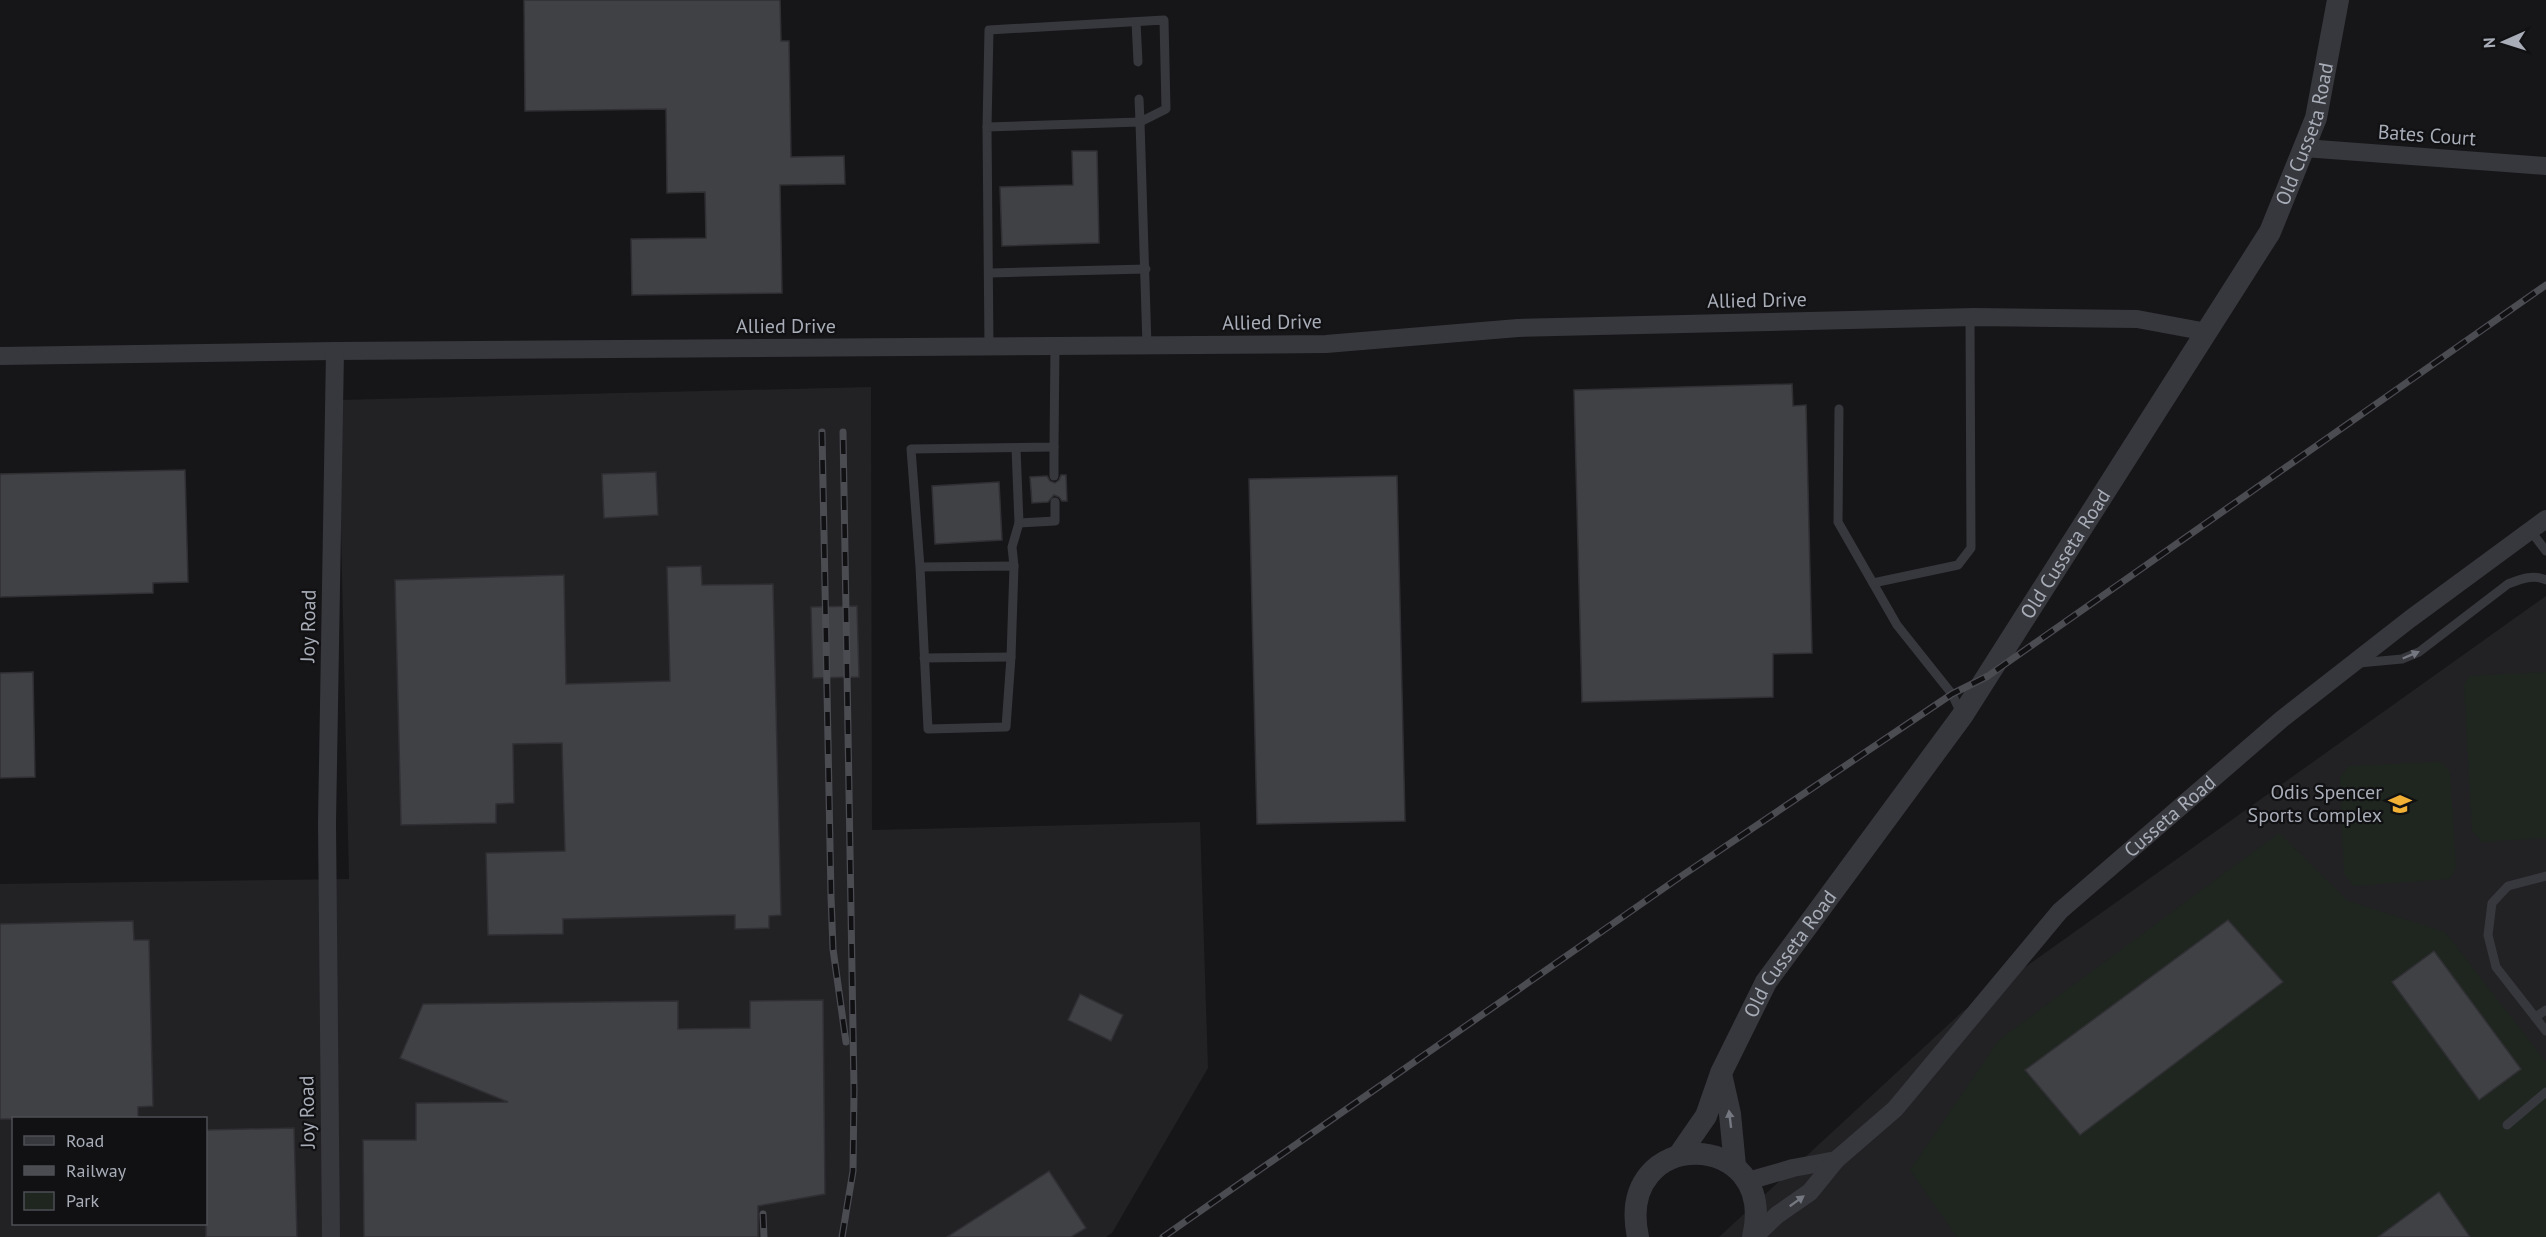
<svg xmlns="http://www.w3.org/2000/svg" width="2546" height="1237" font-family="'PT Sans',sans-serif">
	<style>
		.built { fill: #222225; fill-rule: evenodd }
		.green { fill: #1e261f }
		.building { fill: #404145; stroke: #303034; stroke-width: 1.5 }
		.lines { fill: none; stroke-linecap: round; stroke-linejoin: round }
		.service { stroke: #37383d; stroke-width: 9 }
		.minor { stroke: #37383d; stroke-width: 18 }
		.tertiary { stroke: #37383d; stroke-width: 22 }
		.rail-casing { stroke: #4a4c52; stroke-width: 7 }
		.rail { stroke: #111113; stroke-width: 4.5; stroke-dasharray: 14; stroke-linecap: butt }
		.oneway { fill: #757881 }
		.labels { text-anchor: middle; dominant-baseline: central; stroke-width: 4.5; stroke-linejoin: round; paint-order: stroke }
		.street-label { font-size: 20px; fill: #a8adb8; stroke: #111113 }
		.poi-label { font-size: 20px; fill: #a8adb8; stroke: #111113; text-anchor: end }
	</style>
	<rect width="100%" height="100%" fill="#161618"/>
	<!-- built -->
	<g class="built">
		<path d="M 871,387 L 872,830 L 1200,822 L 1208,1068 L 1112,1233 L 1106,1237 L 0,1237 L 0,884 L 349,879 L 338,400 ZM 14,1118 L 206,1118 L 206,1224 L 14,1224 Z"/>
		<path d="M 2546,596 L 2546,1237 L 1719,1237 L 1962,1012 Z"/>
	</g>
	<!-- green -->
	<g class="green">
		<path d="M 2546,672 L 2546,838 L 2482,842 L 2472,830 L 2464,685 L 2470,676 Z"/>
		<path d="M 2440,762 L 2450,772 L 2456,868 L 2450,879 L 2354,886 L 2344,874 L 2340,778 L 2348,766 Z"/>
		<path d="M 2279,833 L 2348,901 L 2445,932 L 2546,1062 L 2546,1237 L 1957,1237 L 1910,1170 L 1999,1040 Z"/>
	</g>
	<!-- building -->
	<g class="building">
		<path d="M 524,0 L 780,0 L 781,41 L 789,41 L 791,157 L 844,156 L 845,184 L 780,185 L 782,293 L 632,295 L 631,239 L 706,238 L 705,192 L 667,193 L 666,109 L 525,111 Z"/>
		<path d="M 1072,151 L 1097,151 L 1099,243 L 1002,246 L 1000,187 L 1073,185 Z"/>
		<path d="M 1792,384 L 1793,406 L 1806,405 L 1812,653 L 1773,654 L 1773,697 L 1582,702 L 1574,390 Z"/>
		<path d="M 185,470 L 188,582 L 153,583 L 153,593 L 0,597 L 0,474 Z"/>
		<path d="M 656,472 L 658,515 L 604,518 L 602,474 Z"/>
		<path d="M 1061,475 L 1066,475 L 1067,501 L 1062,501 L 1059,497 L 1054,495 L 1048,502 L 1032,503 L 1030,477 L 1047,476 L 1050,481 L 1055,483 L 1059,480 Z"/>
		<path d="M 1397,476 L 1405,821 L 1257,824 L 1249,479 Z"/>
		<path d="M 999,482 L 1002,540 L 935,544 L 932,486 Z"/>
		<path d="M 701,566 L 702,585 L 773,584 L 781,915 L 769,916 L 769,928 L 735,929 L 735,915 L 563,919 L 563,934 L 488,935 L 486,853 L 565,851 L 562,743 L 513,744 L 514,803 L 496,804 L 496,823 L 401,825 L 395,580 L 564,575 L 566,684 L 670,681 L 667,567 Z"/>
		<path d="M 857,606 L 859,677 L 813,678 L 811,607 Z"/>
		<path d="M 33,672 L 35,777 L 0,778 L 0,673 Z"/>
		<path d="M 2228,920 L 2283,982 L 2080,1135 L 2025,1070 Z"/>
		<path d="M 133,921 L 134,940 L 149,940 L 153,1106 L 138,1107 L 138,1119 L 0,1119 L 0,924 Z"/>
		<path d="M 2434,951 L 2521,1069 L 2479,1100 L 2392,982 Z"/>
		<path d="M 1080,994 L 1123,1015 L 1111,1041 L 1068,1020 Z"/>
		<path d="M 823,1000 L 825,1194 L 758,1206 L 758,1237 L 364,1237 L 363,1140 L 416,1140 L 416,1103 L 508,1102 L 400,1058 L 423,1004 L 678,1001 L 678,1029 L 750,1028 L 750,1001 Z"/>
		<path d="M 294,1128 L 297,1237 L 206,1237 L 206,1130 Z"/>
		<path d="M 1049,1171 L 1086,1228 L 1071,1237 L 947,1237 Z"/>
		<path d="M 2439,1192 L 2470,1237 L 2378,1237 Z"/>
	</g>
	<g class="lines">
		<!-- service -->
		<g class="service">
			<path d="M 1136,22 L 1138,62"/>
			<path d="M 987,127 L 989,30 L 1164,20 L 1166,109 L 1140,122 L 1139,99"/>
			<path d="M 990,273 L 1146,269"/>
			<path d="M 989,347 L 987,127 L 1140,122 L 1147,346"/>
			<path d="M 1839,409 L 1838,522 L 1897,625 L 1952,694 L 1961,713"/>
			<path d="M 1054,447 L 1054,476"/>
			<path d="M 1016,448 L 1019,523 L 1055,521 L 1055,502"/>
			<path d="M 2530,530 L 2546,551"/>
			<path d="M 1014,566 L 1012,547 L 1019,523"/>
			<path d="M 920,567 L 1014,566 L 1011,657 L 1006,727 L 928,729 L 920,567 L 911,449 L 1054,447 L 1055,346"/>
			<path d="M 1873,583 L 1958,565 L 1971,548 L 1970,317"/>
			<path d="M 924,658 L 1011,657"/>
			<path d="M 2359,663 L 2402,659 L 2419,652 L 2508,584 C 2521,579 2533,574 2546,580"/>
			<path d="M 2546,876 L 2508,886 L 2492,903 L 2488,935 L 2496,967 L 2546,1031"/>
			<path d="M 2535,1017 L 2546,1010"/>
			<path d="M 2507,1125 L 2546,1092"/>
		</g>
		<!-- minor -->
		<g class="minor">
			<path d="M 2304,148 L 2546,166"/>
			<path d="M 0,356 L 335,351 L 1326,344 L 1518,328 L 1974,317 L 2137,319 L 2207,332"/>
			<path d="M 1748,1181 L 1793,1168 L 1836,1160"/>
			<path d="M 331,1237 L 327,823 L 335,351"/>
			<path id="s1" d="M 1754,1237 L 1777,1215 L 1810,1192 L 1836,1160 L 1895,1109 L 2060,911 L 2282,719 L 2410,619 L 2546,519"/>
		</g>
		<!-- tertiary -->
		<g class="tertiary">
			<path d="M 1721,1074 L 1730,1114 L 1735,1166"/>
			<path id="s2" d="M 1679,1155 L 1706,1116 L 1721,1073 L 1766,982 L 1962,716 L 2270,232 L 2316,118 L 2338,0"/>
			<path d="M 1638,1237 C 1614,1125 1779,1127 1753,1237"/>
		</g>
		<!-- rail casing -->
		<g class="rail-casing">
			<g id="rail">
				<path d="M 822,432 L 831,896 L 833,949 L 846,1042"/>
				<path d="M 763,1214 L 764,1237"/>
				<path d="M 842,1237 L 853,1171 L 854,1090 L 843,432"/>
				<path d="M 1163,1237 L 1677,879 L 1952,694 L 1988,676 L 2546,285"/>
			</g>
		</g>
		<!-- rail -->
		<use href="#rail" class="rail"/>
	</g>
	<!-- one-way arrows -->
	<defs><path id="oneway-solid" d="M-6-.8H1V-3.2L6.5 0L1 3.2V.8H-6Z" transform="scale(1.5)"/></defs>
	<g class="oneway">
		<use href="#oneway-solid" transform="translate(2411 655) rotate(-23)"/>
		<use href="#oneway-solid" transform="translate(1730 1119) rotate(-97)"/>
		<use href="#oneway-solid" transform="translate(1797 1201) rotate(-36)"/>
	</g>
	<!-- icons -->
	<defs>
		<g id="school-bare" transform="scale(1.8)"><path d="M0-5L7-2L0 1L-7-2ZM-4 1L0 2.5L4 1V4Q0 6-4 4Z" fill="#f2b134" stroke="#111113" stroke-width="2.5" paint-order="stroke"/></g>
	</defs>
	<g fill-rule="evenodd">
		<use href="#school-bare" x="2400" y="804"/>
	</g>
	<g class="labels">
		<!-- street labels -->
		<g class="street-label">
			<text stroke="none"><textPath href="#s2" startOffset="1203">Old Cusseta Road</textPath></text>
			<text transform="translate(2427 135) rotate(4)">Bates Court</text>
			<text transform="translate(1757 300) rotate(-1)">Allied Drive</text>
			<text transform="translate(1272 322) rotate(-1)">Allied Drive</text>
			<text x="786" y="326">Allied Drive</text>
			<text stroke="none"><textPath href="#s2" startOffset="717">Old Cusseta Road</textPath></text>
			<text transform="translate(308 626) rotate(-89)">Joy Road</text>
			<text stroke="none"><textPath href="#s1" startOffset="594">Cusseta Road</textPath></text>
			<text stroke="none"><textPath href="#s2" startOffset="231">Old Cusseta Road</textPath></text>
			<text transform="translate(307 1112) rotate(-91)">Joy Road</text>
		</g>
		<!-- poi labels -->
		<g class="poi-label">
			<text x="2382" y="792">Odis Spencer<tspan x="2382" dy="23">Sports Complex</tspan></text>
		</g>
	</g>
	<!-- legend -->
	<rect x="12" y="1117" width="195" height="108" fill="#111113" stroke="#4d4f55" stroke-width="1.5"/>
	<rect x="24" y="1136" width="30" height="9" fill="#37383d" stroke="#4d4f55" stroke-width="1.5"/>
	<text x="66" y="1147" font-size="18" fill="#a8adb8">Road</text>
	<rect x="24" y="1166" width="30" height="9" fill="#4a4c52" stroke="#4d4f55" stroke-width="1.5"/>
	<text x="66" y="1177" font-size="18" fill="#a8adb8">Railway</text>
	<rect x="24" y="1192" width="30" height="18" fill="#1e261f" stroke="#4d4f55" stroke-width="1.5"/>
	<text x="66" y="1207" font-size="18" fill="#a8adb8">Park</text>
	<!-- north arrow -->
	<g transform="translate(2504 42) rotate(267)" stroke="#111113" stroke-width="4.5" paint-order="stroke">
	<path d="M0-4.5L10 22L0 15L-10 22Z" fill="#a8adb8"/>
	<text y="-9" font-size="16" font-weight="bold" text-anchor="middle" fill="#a8adb8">N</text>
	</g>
</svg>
